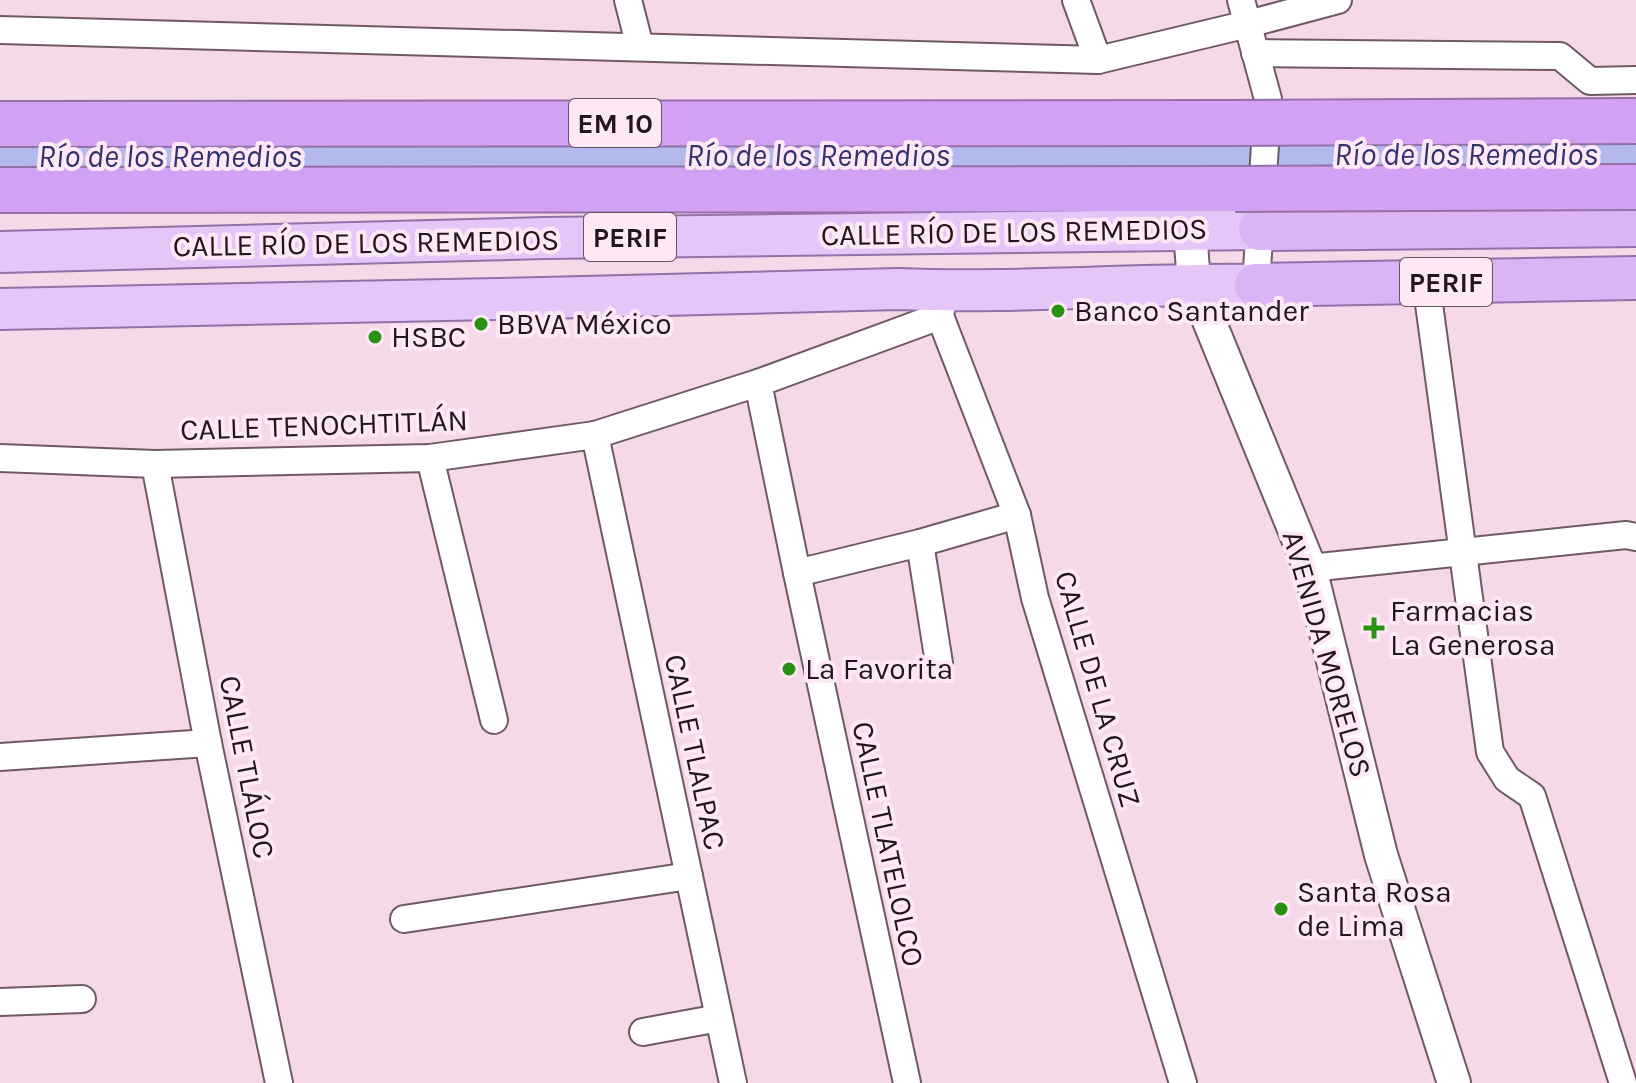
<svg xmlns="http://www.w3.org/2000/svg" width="1636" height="1083" font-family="Karla,sans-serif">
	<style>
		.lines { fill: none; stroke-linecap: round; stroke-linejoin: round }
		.river { stroke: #b3b9ed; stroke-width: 48 }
		.minor-casing { stroke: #705966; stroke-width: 30 }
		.tertiary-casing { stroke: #705966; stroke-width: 36 }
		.primary-casing { stroke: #9470a8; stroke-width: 44 }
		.trunk-casing { stroke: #9470a8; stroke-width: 46 }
		.motorway-casing { stroke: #9470a8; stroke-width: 48 }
		.minor { stroke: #fff; stroke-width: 26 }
		.tertiary { stroke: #fff; stroke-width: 32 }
		.primary { stroke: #e4c7f8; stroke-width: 40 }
		.trunk { stroke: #dbb4f6; stroke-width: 42 }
		.motorway { stroke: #d2a1f3; stroke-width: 44 }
		.motorway-bridge-casing { stroke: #9470a8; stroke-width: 48; stroke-linecap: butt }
		.motorway-bridge { stroke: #d2a1f3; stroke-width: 44 }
		.poi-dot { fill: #289012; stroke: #ffe8f5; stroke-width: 3 }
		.labels { text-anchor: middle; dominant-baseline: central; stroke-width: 8; stroke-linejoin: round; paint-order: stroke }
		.shield { fill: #ffe8f5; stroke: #63555d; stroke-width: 2 }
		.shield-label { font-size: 28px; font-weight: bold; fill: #20161c }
		.street-label { font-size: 30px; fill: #20161c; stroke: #ffe8f5 }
		.poi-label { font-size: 30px; fill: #20161c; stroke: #ffe8f5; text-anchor: start }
		.water-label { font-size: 32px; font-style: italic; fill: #32326f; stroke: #ffe8f5 }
	</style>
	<rect width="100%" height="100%" fill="#f5d9e9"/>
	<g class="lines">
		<!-- river -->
		<path class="river" d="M 0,156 L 1636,153"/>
		<!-- minor casing -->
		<g class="minor-casing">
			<g id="minor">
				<path d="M 628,0 L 640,47"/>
				<path d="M 1076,0 L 1098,60"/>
				<path d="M 1241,0 L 1268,99 L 1256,285"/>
				<path d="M 0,30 L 1098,60 L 1248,24 L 1338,0"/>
				<path d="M 1255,53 L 1560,56 L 1590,81 L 1636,80"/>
				<path d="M 1426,282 L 1490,752 L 1507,779 L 1532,796 L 1623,1083"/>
				<path d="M 940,316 L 1017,515 L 1035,598 L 1183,1083"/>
				<path d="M 758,383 L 797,573 L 907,1083"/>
				<path d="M 595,435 L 733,1083"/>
				<path d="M 0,458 L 155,464 L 430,458 L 595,435 L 758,383 L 940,316 L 944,291"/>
				<path d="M 430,458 L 494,720"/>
				<path d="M 155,464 L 208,743 L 279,1083"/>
				<path d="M 920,543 L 939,663"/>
				<path d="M 1310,568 L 1626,535 L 1636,537"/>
				<path d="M 797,573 L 920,543 L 1017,515"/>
				<path d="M 0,757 L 208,743"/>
				<path d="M 404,919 L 689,876"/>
				<path d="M 0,1002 L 82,999"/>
				<path d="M 643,1032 L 719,1018"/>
			</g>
		</g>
		<!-- tertiary casing -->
		<g class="tertiary-casing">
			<path id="tertiary" d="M 1190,230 L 1194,284 L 1310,568 L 1381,855 L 1454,1083"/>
		</g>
		<!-- primary casing -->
		<g class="primary-casing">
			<g id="primary">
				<path d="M 0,252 L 545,238 L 1260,229"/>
				<path d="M 0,309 L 543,298 L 898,289 C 1018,294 1137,283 1256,285"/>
			</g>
		</g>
		<!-- trunk casing -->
		<g class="trunk-casing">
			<g id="trunk">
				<path d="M 1260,229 L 1636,225"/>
				<path d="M 1256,285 L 1636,278"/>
			</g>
		</g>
		<!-- motorway casing -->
		<g class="motorway-casing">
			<g id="motorway">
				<path d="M 0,124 L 1230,123"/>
				<path d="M 0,190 L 1235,189"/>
			</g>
		</g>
		<!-- minor -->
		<use href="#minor" class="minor"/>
		<!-- tertiary -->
		<use href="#tertiary" class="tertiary"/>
		<!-- primary -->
		<use href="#primary" class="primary"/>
		<!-- trunk -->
		<use href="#trunk" class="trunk"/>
		<!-- motorway -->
		<use href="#motorway" class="motorway"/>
		<!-- motorway-bridge casing -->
		<g class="motorway-bridge-casing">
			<g id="motorway-bridge">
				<path d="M 1230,123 L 1636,121"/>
				<path d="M 1235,189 L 1636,187"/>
			</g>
		</g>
		<!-- motorway-bridge -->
		<use href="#motorway-bridge" class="motorway-bridge"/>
	</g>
	<!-- markers -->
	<g class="poi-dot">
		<circle cx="1058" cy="311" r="8"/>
		<circle cx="481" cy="324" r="8"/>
		<circle cx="375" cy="337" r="8"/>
		<path d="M1370 616h8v8h8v8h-8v8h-8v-8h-8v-8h8z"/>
		<circle cx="789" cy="669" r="8"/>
		<circle cx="1281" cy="909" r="8"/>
	</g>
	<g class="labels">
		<!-- shield labels -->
		<g class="shield">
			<rect x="569" y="99" width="92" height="48" rx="6"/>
			<rect x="584" y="213" width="92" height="48" rx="6"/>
			<rect x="1400" y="258" width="92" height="48" rx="6"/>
		</g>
		<g class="shield-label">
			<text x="615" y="123">EM 10</text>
			<text x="630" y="237">PERIF</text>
			<text x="1446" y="282">PERIF</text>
		</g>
		<!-- street labels -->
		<g class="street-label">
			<text transform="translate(1014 232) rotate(-1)">CALLE RÍO DE LOS REMEDIOS</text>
			<text transform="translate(366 243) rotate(-1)">CALLE RÍO DE LOS REMEDIOS</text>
			<text transform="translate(324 425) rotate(-2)">CALLE TENOCHTITLÁN</text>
			<text transform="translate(1327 654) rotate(74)">AVENIDA MORELOS</text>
			<text transform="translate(1098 689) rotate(74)">CALLE DE LA CRUZ</text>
			<text transform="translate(695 752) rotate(78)">CALLE TLALPAC</text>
			<text transform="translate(247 767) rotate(79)">CALLE TLÁLOC</text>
			<text transform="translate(888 844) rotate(78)">CALLE TLATELOLCO</text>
		</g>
		<!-- poi labels -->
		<g class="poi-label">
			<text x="1074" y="311">Banco Santander</text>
			<text x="497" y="324">BBVA México</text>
			<text x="391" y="337">HSBC</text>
			<text x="1390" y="611">Farmacias<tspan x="1390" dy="34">La Generosa</tspan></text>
			<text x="805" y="669">La Favorita</text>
			<text x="1297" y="892">Santa Rosa<tspan x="1297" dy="34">de Lima</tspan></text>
		</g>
		<!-- water labels -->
		<g class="water-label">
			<text x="1466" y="154">Río de los Remedios</text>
			<text x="818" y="155">Río de los Remedios</text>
			<text x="170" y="156">Río de los Remedios</text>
		</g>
	</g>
</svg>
